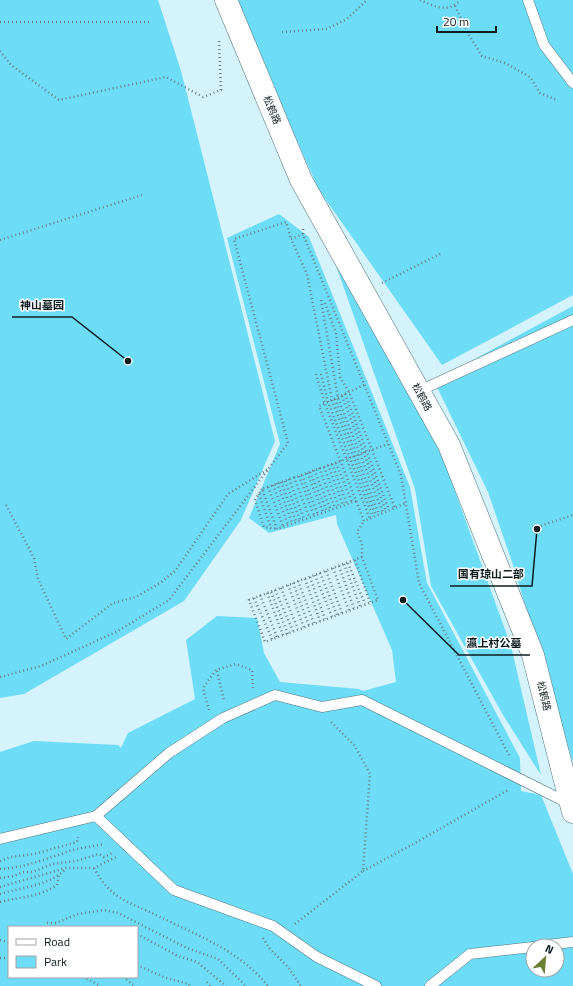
<svg xmlns="http://www.w3.org/2000/svg" width="573" height="986" font-family="'Titillium Web','Noto Sans SC',sans-serif">
	<style>
		.green { fill: #6ddcf7; fill-rule: evenodd }
		.lines { fill: none; stroke-linecap: round; stroke-linejoin: round }
		.lane-casing { stroke: #51757f; stroke-width: 11 }
		.secondary-casing { stroke: #51757f; stroke-width: 23 }
		.path { stroke: #697f85; stroke-width: 2.5; stroke-dasharray: 1 3; stroke-linecap: butt }
		.lane { stroke: #fff; stroke-width: 10 }
		.secondary { stroke: #fff; stroke-width: 22 }
		.labels { text-anchor: middle; dominant-baseline: central; stroke-width: 3; stroke-linejoin: round; paint-order: stroke }
		.street-label { font-size: 10px; fill: #0e1c20; stroke: #fff }
		.leader { fill: none; stroke: #0e1c20; stroke-width: 1.5 }
		.callout-dot { fill: #0e1c20; stroke: #fff; stroke-width: 1.5 }
		.callout-label { font-size: 11px; text-anchor: middle; font-weight: bold; fill: #0e1c20; stroke: #fff; stroke-width: 3; stroke-linejoin: round; paint-order: stroke }
	</style>
	<rect width="100%" height="100%" fill="#d4f3fc"/>
	<!-- green -->
	<g class="green">
		<path d="M 0,0 L 158,0 L 181,71 L 275,441 L 241,520 L 184,601 L 24,694 L 0,698 Z"/>
		<path d="M 234,0 L 573,0 L 573,295 L 442,365 L 319,190 Z"/>
		<path d="M 279,214 L 309,237 L 410,487 L 427,583 L 520,758 L 521,791 L 541,795 L 573,874 L 573,986 L 0,986 L 0,752 L 34,741 L 118,745 L 121,748 L 128,733 L 195,699 L 186,640 L 217,616 L 257,618 L 264,653 L 280,682 L 359,689 L 363,691 L 396,682 L 392,650 L 337,524 L 336,515 L 269,533 L 249,518 L 280,444 L 227,238 ZM 9,927 L 137,927 L 137,977 L 9,977 ZM 533,946 L 557,946 L 557,970 L 533,970 Z"/>
		<path d="M 334,260 L 439,447 L 511,646 L 541,775 L 503,715 L 431,586 L 415,489 Z"/>
		<path d="M 573,306 L 573,763 L 513,565 L 488,492 L 434,381 Z"/>
	</g>
	<g class="lines">
		<!-- lane casing -->
		<g class="lane-casing">
			<g id="lane">
				<path d="M 528,0 L 544,45 L 573,83"/>
				<path d="M 419,391 L 573,320"/>
				<path d="M 96,816 L 174,890 L 273,926 L 317,957 L 376,986"/>
				<path d="M 0,839 L 96,816 L 169,753 L 223,718 L 275,695 L 322,707 L 362,700 L 570,804"/>
				<path d="M 538,946 L 573,942"/>
				<path d="M 430,986 L 470,954 L 533,947"/>
			</g>
		</g>
		<!-- secondary casing -->
		<g class="secondary-casing">
			<path id="secondary" d="M 226,0 L 301,180 L 449,445 L 533,655 L 573,812"/>
		</g>
		<!-- path -->
		<g class="path">
			<path d="M 420,0 C 434,6 448,14 460,0"/>
			<path d="M 455,6 L 469,35 L 482,56 L 505,63 L 530,77 L 540,93 L 557,100"/>
			<path d="M 0,22 L 149,22"/>
			<path d="M 282,32 L 327,29 L 347,19 L 367,0"/>
			<path d="M 0,51 L 11,65 L 59,100 L 166,77 L 203,97 L 221,90 L 219,41"/>
			<path d="M 303,229 L 303,234 L 401,475 L 419,583 L 510,757"/>
			<path d="M 303,234 L 291,239 L 307,274 L 332,400 L 376,516"/>
			<path d="M 0,240 L 142,195"/>
			<path d="M 382,283 L 442,253"/>
			<path d="M 321,300 L 338,398 L 383,513"/>
			<path d="M 325,303 L 336,333 L 340,377 L 349,392 L 395,508"/>
			<path d="M 316,374 L 325,404 L 370,519"/>
			<path d="M 321,374 L 328,402 L 373,517"/>
			<path d="M 364,385 L 319,406 L 364,521 L 406,503"/>
			<path d="M 345,394 L 389,510"/>
			<path d="M 342,396 L 386,511"/>
			<path d="M 335,399 L 379,515"/>
			<path d="M 336,463 L 352,502"/>
			<path d="M 332,464 L 347,504"/>
			<path d="M 328,465 L 343,505"/>
			<path d="M 324,467 L 339,507"/>
			<path d="M 319,468 L 335,508"/>
			<path d="M 314,470 L 331,510"/>
			<path d="M 310,472 L 327,511"/>
			<path d="M 307,473 L 323,512"/>
			<path d="M 302,475 L 318,514"/>
			<path d="M 299,476 L 314,515"/>
			<path d="M 294,477 L 309,517"/>
			<path d="M 289,479 L 304,519"/>
			<path d="M 285,481 L 300,520"/>
			<path d="M 281,482 L 296,522"/>
			<path d="M 277,483 L 292,523"/>
			<path d="M 273,485 L 288,525"/>
			<path d="M 268,487 L 283,526"/>
			<path d="M 262,489 L 255,500 L 264,527 L 277,529"/>
			<path d="M 259,494 L 271,528"/>
			<path d="M 356,501 L 277,529 L 262,489 L 388,444"/>
			<path d="M 6,505 L 34,558 L 38,579 L 66,639 L 113,603 L 136,597 L 160,583 L 175,571 L 228,494 L 268,469"/>
			<path d="M 537,527 L 573,515"/>
			<path d="M 362,557 L 249,600 L 265,642 L 378,600 L 362,557 L 362,544 L 357,532 L 364,521"/>
			<path d="M 355,560 L 370,602"/>
			<path d="M 348,563 L 365,604"/>
			<path d="M 344,564 L 360,606"/>
			<path d="M 339,566 L 354,609"/>
			<path d="M 333,568 L 349,611"/>
			<path d="M 326,571 L 342,613"/>
			<path d="M 320,573 L 337,615"/>
			<path d="M 315,575 L 332,617"/>
			<path d="M 310,577 L 325,619"/>
			<path d="M 305,579 L 320,621"/>
			<path d="M 298,581 L 314,624"/>
			<path d="M 293,583 L 309,626"/>
			<path d="M 288,585 L 304,628"/>
			<path d="M 281,588 L 298,629"/>
			<path d="M 275,590 L 293,631"/>
			<path d="M 271,592 L 288,634"/>
			<path d="M 267,593 L 283,635"/>
			<path d="M 260,595 L 277,637"/>
			<path d="M 254,598 L 272,639"/>
			<path d="M 217,671 L 224,701"/>
			<path d="M 0,677 L 41,666 L 116,632 L 169,600 L 288,443 L 234,239 L 286,222 L 291,239"/>
			<path d="M 209,710 L 203,688 L 216,670 L 236,664 L 252,670 L 253,689"/>
			<path d="M 0,861 L 11,857 L 34,854 L 77,842 L 78,837"/>
			<path d="M 94,868 C 111,900 128,901 158,916 C 197,935 240,951 268,986"/>
			<path d="M 0,869 C 22,868 43,860 64,853 C 76,848 91,847 104,844"/>
			<path d="M 363,871 L 417,842 L 508,790"/>
			<path d="M 0,878 L 14,876 L 23,872 L 33,872 L 52,864 L 76,861 L 99,854 L 104,857 L 112,853"/>
			<path d="M 0,887 L 66,868 L 94,868 L 118,856"/>
			<path d="M 0,894 C 23,887 48,886 66,869"/>
			<path d="M 0,902 C 22,896 37,898 57,885 L 59,876"/>
			<path d="M 47,923 L 56,923 L 78,914 L 104,910 L 118,913 L 187,948 L 218,959 L 246,986"/>
			<path d="M 295,924 L 363,871 L 370,774 L 355,746 L 330,721"/>
			<path d="M 137,934 L 178,956 L 197,962 L 226,986"/>
			<path d="M 263,938 L 269,948 L 288,967 L 301,986"/>
			<path d="M 0,940 L 9,942"/>
			<path d="M 0,958 L 9,958"/>
			<path d="M 137,965 L 166,978 L 189,984 L 190,986"/>
			<path d="M 83,977 L 101,986"/>
			<path d="M 123,977 L 135,986"/>
			<path d="M 207,982 L 210,986"/>
		</g>
		<!-- lane -->
		<use href="#lane" class="lane"/>
		<!-- secondary -->
		<use href="#secondary" class="secondary"/>
	</g>
	<g class="labels">
		<!-- street labels -->
		<g class="street-label">
			<text transform="translate(272 110) rotate(67)">松鹤路</text>
			<text transform="translate(422 397) rotate(61)">松鹤路</text>
			<text transform="translate(544 696) rotate(76)">松鹤路</text>
		</g>
	</g>
	<!-- callouts -->
	<path class="leader" d="M128 361L72 317H12M537 529L532 586H450M403 600L459 655H530"/>
	<g class="callout-dot">
		<circle cx="128" cy="361" r="4"/>
		<circle cx="537" cy="529" r="4"/>
		<circle cx="403" cy="600" r="4"/>
	</g>
	<g class="callout-label">
		<text x="42" y="309">神山墓园</text>
		<text x="491" y="578">国有琼山二部</text>
		<text x="494" y="647">瀛上村公墓</text>
	</g>
	<!-- legend -->
	<rect x="8" y="926" width="130" height="52" fill="#ffffff" stroke="#9fa4a6"/>
	<rect x="16" y="939" width="20" height="6" fill="#ffffff" stroke="#9fa4a6"/>
	<text x="44" y="946" font-size="12" fill="#0e1c20">Road</text>
	<rect x="16" y="956" width="20" height="12" fill="#6ddcf7" stroke="#9fa4a6"/>
	<text x="44" y="966" font-size="12" fill="#0e1c20">Park</text>
	<!-- north arrow -->
	<g transform="translate(545 958) rotate(26)"><circle r="19" fill="#ffffff" stroke="#9fa4a6"/>
	<path d="M0-3L7 15L0 10L-7 15Z" fill="#6a7f30"/>
	<text y="-6" font-size="11" font-weight="bold" text-anchor="middle" fill="#0e1c20">N</text>
	</g>
	<!-- scale -->
	<path d="M437 26v6h59v-6" fill="none" stroke="#0e1c20" stroke-width="2"/>
	<text x="443" y="26" font-size="12" fill="#0e1c20" stroke="#ffffff" stroke-width="3" paint-order="stroke">20 m</text>
</svg>
